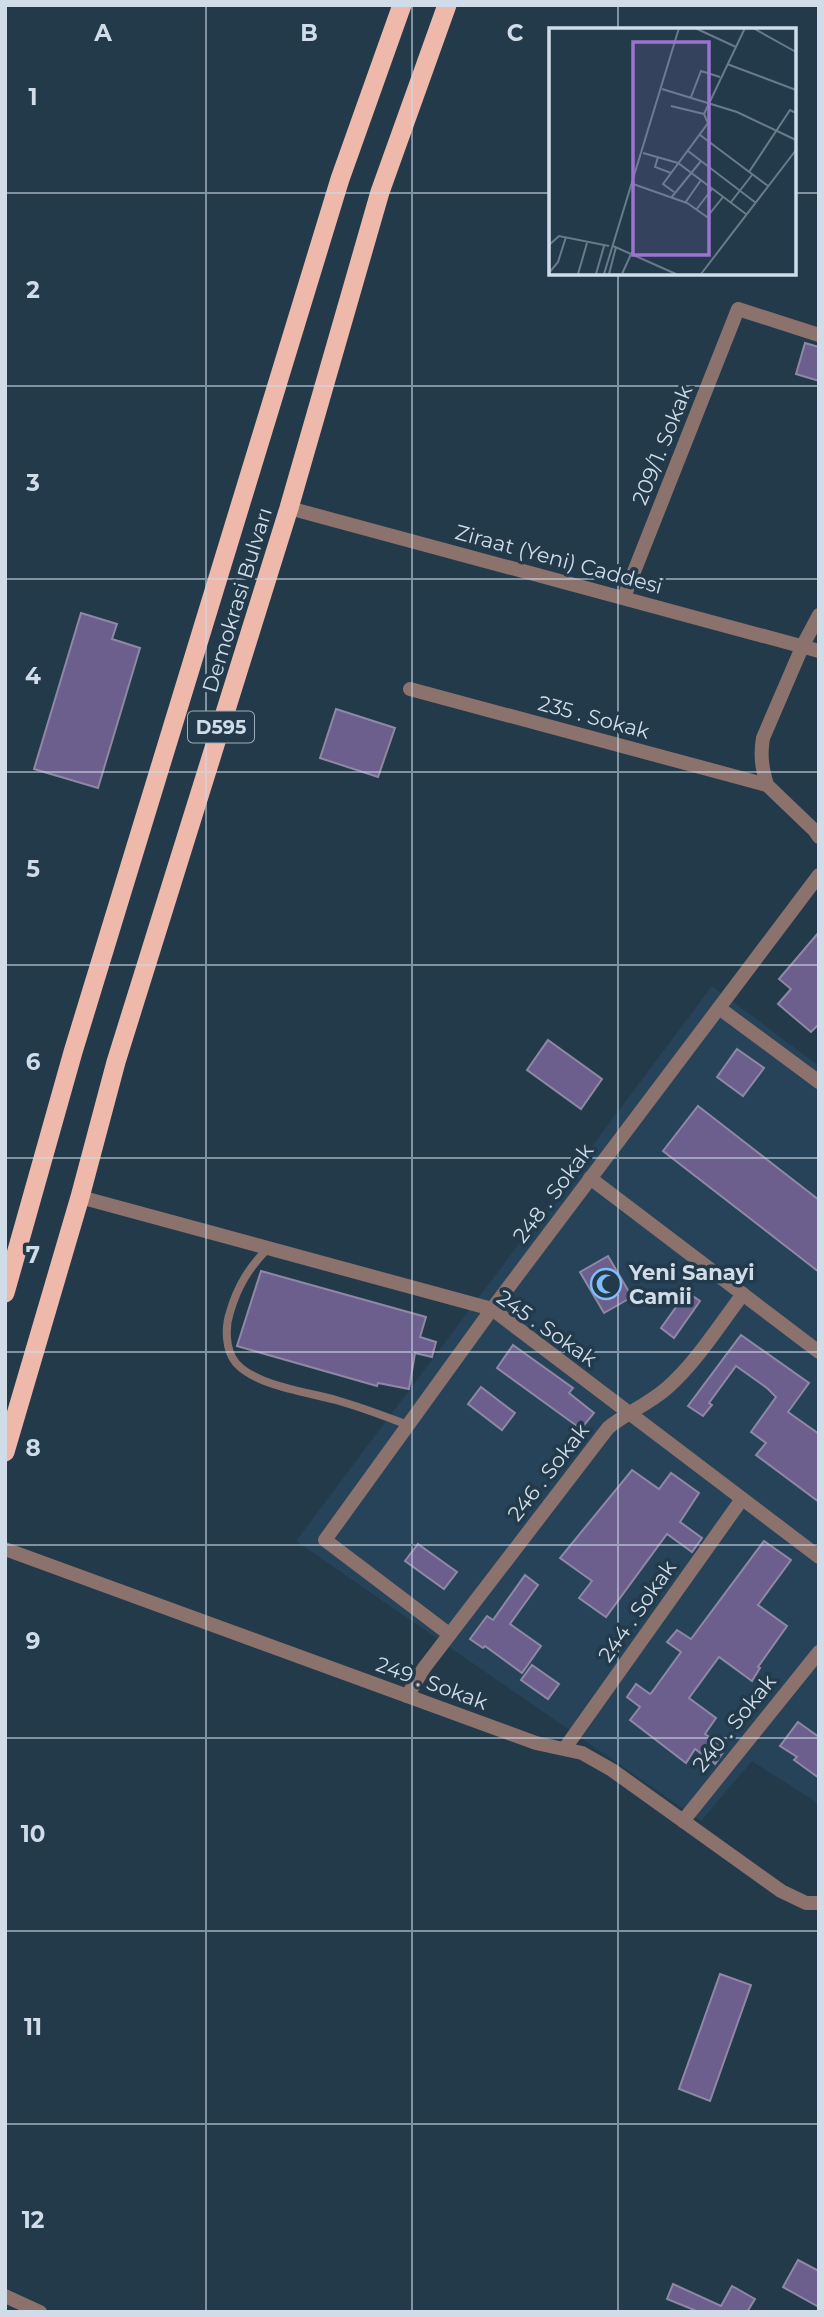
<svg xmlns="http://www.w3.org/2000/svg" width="824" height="2317" font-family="Montserrat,sans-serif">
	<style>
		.built { fill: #264359 }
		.building { fill: #6c5f8d; stroke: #8f88a4; stroke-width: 2 }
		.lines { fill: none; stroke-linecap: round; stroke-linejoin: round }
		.service { stroke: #8b726d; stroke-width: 8 }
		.minor { stroke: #8b726d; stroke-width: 14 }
		.tertiary { stroke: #8b726d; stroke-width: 14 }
		.trunk { stroke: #eeb8aa; stroke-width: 19 }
		.grid { fill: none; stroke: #d0dde9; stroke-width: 2; stroke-opacity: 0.55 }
		.labels { text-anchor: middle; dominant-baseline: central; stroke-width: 7; stroke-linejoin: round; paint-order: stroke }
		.shield { fill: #233a4b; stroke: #9cacba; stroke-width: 2 }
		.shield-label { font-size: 19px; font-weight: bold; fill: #d0dde9 }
		.street-label { font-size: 21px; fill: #d0dde9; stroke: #233a4b }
		.poi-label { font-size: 21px; font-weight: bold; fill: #d0dde9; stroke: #233a4b; text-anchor: start }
		.inset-road { fill: none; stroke: #687b8a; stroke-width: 2 }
		.view { fill: #9d73d0; fill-opacity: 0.15; stroke: #9d73d0; stroke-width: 3.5 }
		.inset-edge { fill: none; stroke: #d0dde9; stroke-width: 3.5 }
		.grid-label { font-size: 23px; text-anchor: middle; font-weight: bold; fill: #d0dde9; stroke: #233a4b; stroke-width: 7; stroke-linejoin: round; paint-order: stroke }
	</style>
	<rect width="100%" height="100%" fill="#233a4b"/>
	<!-- built -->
	<path class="built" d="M 712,986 L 819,1066 L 819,1804 L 752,1761 L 701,1821 L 296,1541 Z"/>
	<!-- building -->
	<g class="building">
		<path d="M 805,343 L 819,347 L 819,381 L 796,374 Z"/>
		<path d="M 81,613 L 117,624 L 112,639 L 140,648 L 98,788 L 34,769 Z"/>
		<path d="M 336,709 L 395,728 L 378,777 L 320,758 Z"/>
		<path d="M 819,932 L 819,1024 L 811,1032 L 778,1004 L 791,989 L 779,979 Z"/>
		<path d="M 548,1040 L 602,1079 L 581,1109 L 527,1070 Z"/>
		<path d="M 737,1049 L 764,1068 L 743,1096 L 717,1077 Z"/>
		<path d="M 698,1106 L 819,1200 L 819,1272 L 663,1151 Z"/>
		<path d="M 608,1256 L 632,1297 L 604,1313 L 580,1272 Z"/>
		<path d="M 261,1271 L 426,1317 L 420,1337 L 436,1342 L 432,1357 L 415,1353 L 409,1389 L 378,1383 L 377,1386 L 237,1346 Z"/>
		<path d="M 687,1292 L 700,1301 L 674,1338 L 661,1328 Z"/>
		<path d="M 741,1335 L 809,1383 L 788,1412 L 819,1434 L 819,1502 L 756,1455 L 766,1443 L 751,1432 L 776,1397 L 767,1388 L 736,1366 L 709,1403 L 712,1405 L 703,1416 L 688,1406 Z"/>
		<path d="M 513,1345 L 573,1388 L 569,1393 L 594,1413 L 581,1429 L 497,1368 Z"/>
		<path d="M 481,1387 L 515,1413 L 502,1430 L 468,1404 Z"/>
		<path d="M 632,1470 L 659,1489 L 671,1473 L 699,1493 L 680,1522 L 702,1538 L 692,1552 L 667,1534 L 606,1617 L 579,1598 L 592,1581 L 560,1558 Z"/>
		<path d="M 764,1541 L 791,1560 L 758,1605 L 787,1626 L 758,1667 L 760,1668 L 752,1681 L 719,1657 L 689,1698 L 716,1718 L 705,1734 L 726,1748 L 715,1764 L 695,1749 L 686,1763 L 630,1720 L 640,1707 L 627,1697 L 636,1684 L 650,1694 L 652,1692 L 681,1652 L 667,1642 L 677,1630 L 691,1639 Z"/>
		<path d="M 418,1544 L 457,1572 L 444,1589 L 405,1561 Z"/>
		<path d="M 525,1575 L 538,1585 L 510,1624 L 541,1646 L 522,1673 L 485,1646 L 483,1648 L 470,1639 L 487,1616 L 493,1620 Z"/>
		<path d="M 532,1665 L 559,1684 L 548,1699 L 521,1680 Z"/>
		<path d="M 798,1722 L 819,1737 L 819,1778 L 794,1760 L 797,1757 L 780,1746 Z"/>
		<path d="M 720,1974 L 751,1985 L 710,2101 L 679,2089 Z"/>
		<path d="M 798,2260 L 819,2271 L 819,2307 L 783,2287 Z"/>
		<path d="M 673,2284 L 721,2306 L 732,2286 L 755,2299 L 747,2312 L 699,2312 L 667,2299 Z"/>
	</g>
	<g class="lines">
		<!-- service -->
		<path class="service" d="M 268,1248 C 249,1268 238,1285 230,1312 C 225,1327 225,1350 236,1363 C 256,1386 308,1392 336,1400 C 361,1407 384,1416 408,1425"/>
		<!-- minor -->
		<g class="minor">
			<path d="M 624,597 L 738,309 L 819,335"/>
			<path d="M 410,689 L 767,785 L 814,830 L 819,837"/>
			<path d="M 719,1008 L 819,1082"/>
			<path d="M 590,1178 L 819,1352"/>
			<path d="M 80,1197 L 492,1309 L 819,1557"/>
			<path d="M 5,1549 L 536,1743 L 582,1753 L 612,1770 L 781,1891 L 806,1903 L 819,1903"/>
			<path d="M 449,1634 L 325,1540 L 492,1309 L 819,875"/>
			<path d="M 407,1696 L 424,1668 L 608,1428 C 626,1413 649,1404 667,1388 C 696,1363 720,1324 743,1294"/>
			<path d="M 565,1748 L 742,1499"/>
			<path d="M 683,1821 L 819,1652"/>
			<path d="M 5,2296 L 40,2312"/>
		</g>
		<!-- tertiary -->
		<g class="tertiary">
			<path d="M 289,508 L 819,651"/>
			<path d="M 767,785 C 762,768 760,755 763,738 L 803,645 L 819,615"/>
		</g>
		<!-- trunk -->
		<g class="trunk">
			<path d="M 5,1293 L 73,1052 L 340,179 L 402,5"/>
			<path d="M 5,1452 L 80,1197 L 116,1062 L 289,508 L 380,192 L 447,5"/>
		</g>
	</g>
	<!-- grid -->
	<path class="grid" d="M 206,5 L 206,2312M 412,5 L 412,2312M 618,5 L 618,30M 5,193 L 551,193M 794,193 L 819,193M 618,273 L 618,2312M 5,386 L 819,386M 5,579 L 819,579M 5,772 L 819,772M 5,965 L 819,965M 5,1158 L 819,1158M 5,1352 L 819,1352M 5,1545 L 819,1545M 5,1738 L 819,1738M 5,1931 L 819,1931M 5,2124 L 819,2124"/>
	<!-- icons -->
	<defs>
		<g id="mosque-ring" transform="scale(1.575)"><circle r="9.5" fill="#233a4b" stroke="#80bdfa" stroke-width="1.5"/><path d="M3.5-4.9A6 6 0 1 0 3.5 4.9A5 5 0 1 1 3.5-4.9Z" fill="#80bdfa"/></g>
	</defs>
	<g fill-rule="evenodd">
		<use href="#mosque-ring" x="606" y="1284"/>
	</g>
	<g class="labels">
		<!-- shield labels -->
		<rect class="shield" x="188" y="711.5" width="66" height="31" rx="5"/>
		<g class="shield-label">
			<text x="221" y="727">D595</text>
		</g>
		<!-- street labels -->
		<g class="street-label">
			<text transform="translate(662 445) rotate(-68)">209/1. Sokak</text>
			<text transform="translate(559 559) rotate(15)">Ziraat (Yeni) Caddesi</text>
			<text transform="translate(237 600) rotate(-73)">Demokrasi Bulvarı</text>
			<text transform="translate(594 717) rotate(15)">235 . Sokak</text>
			<text transform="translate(553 1193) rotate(-53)">248 . Sokak</text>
			<text transform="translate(547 1328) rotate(35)">245 . Sokak</text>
			<text transform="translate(548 1472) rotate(-52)">246 . Sokak</text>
			<text transform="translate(637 1611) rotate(-55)">244 . Sokak</text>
			<text transform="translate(432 1683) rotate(20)">249 . Sokak</text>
			<text transform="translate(734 1723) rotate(-51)">240 . Sokak</text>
		</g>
		<!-- poi labels -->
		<g class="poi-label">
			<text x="629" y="1272">Yeni Sanayi<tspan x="629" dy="24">Camii</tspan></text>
		</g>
	</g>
	<!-- overview -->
	<g transform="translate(549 28)">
		<rect width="247" height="247" fill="#233a4b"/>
		<path class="inset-road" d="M 146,0 L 187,19M 204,0 L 247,24M 178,36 L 247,62M 113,61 L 188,84 L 247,112M 142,69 L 152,43 L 171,49M 122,78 L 155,86M 155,86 L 196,0M 151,107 L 219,158M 139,123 L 207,175M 94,125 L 129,135 L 197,186M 109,129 L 106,139 L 122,145M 200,144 L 241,82 L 247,85M 84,156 L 138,175 L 158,189 L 174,169M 125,164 L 114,156 L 159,95 L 155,86M 122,170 L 152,133M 182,174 L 203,147M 136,175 L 152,152M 147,182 L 163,161M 0,217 L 10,208 L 60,218M 64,218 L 127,246M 0,245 L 9,234 L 17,209M 29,246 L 38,215M 47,246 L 55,218M 55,246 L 130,0M 60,246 L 67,219M 73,246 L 83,224M 152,246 L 247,122"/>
		<path class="view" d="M 84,14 L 160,14 L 160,227 L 84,227 Z"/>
		<rect width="247" height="247" class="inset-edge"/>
	</g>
	<g class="grid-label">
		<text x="103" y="41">A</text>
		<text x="309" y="41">B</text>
		<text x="515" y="41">C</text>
		<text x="33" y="105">1</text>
		<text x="33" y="298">2</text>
		<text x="33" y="491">3</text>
		<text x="33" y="684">4</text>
		<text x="33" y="877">5</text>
		<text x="33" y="1070">6</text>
		<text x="33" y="1263">7</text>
		<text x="33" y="1456">8</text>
		<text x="33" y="1649">9</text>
		<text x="33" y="1842">10</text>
		<text x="33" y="2035">11</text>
		<text x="33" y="2228">12</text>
	</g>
	<!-- border -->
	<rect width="824" height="2317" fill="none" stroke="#d0dde9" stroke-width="14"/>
</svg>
